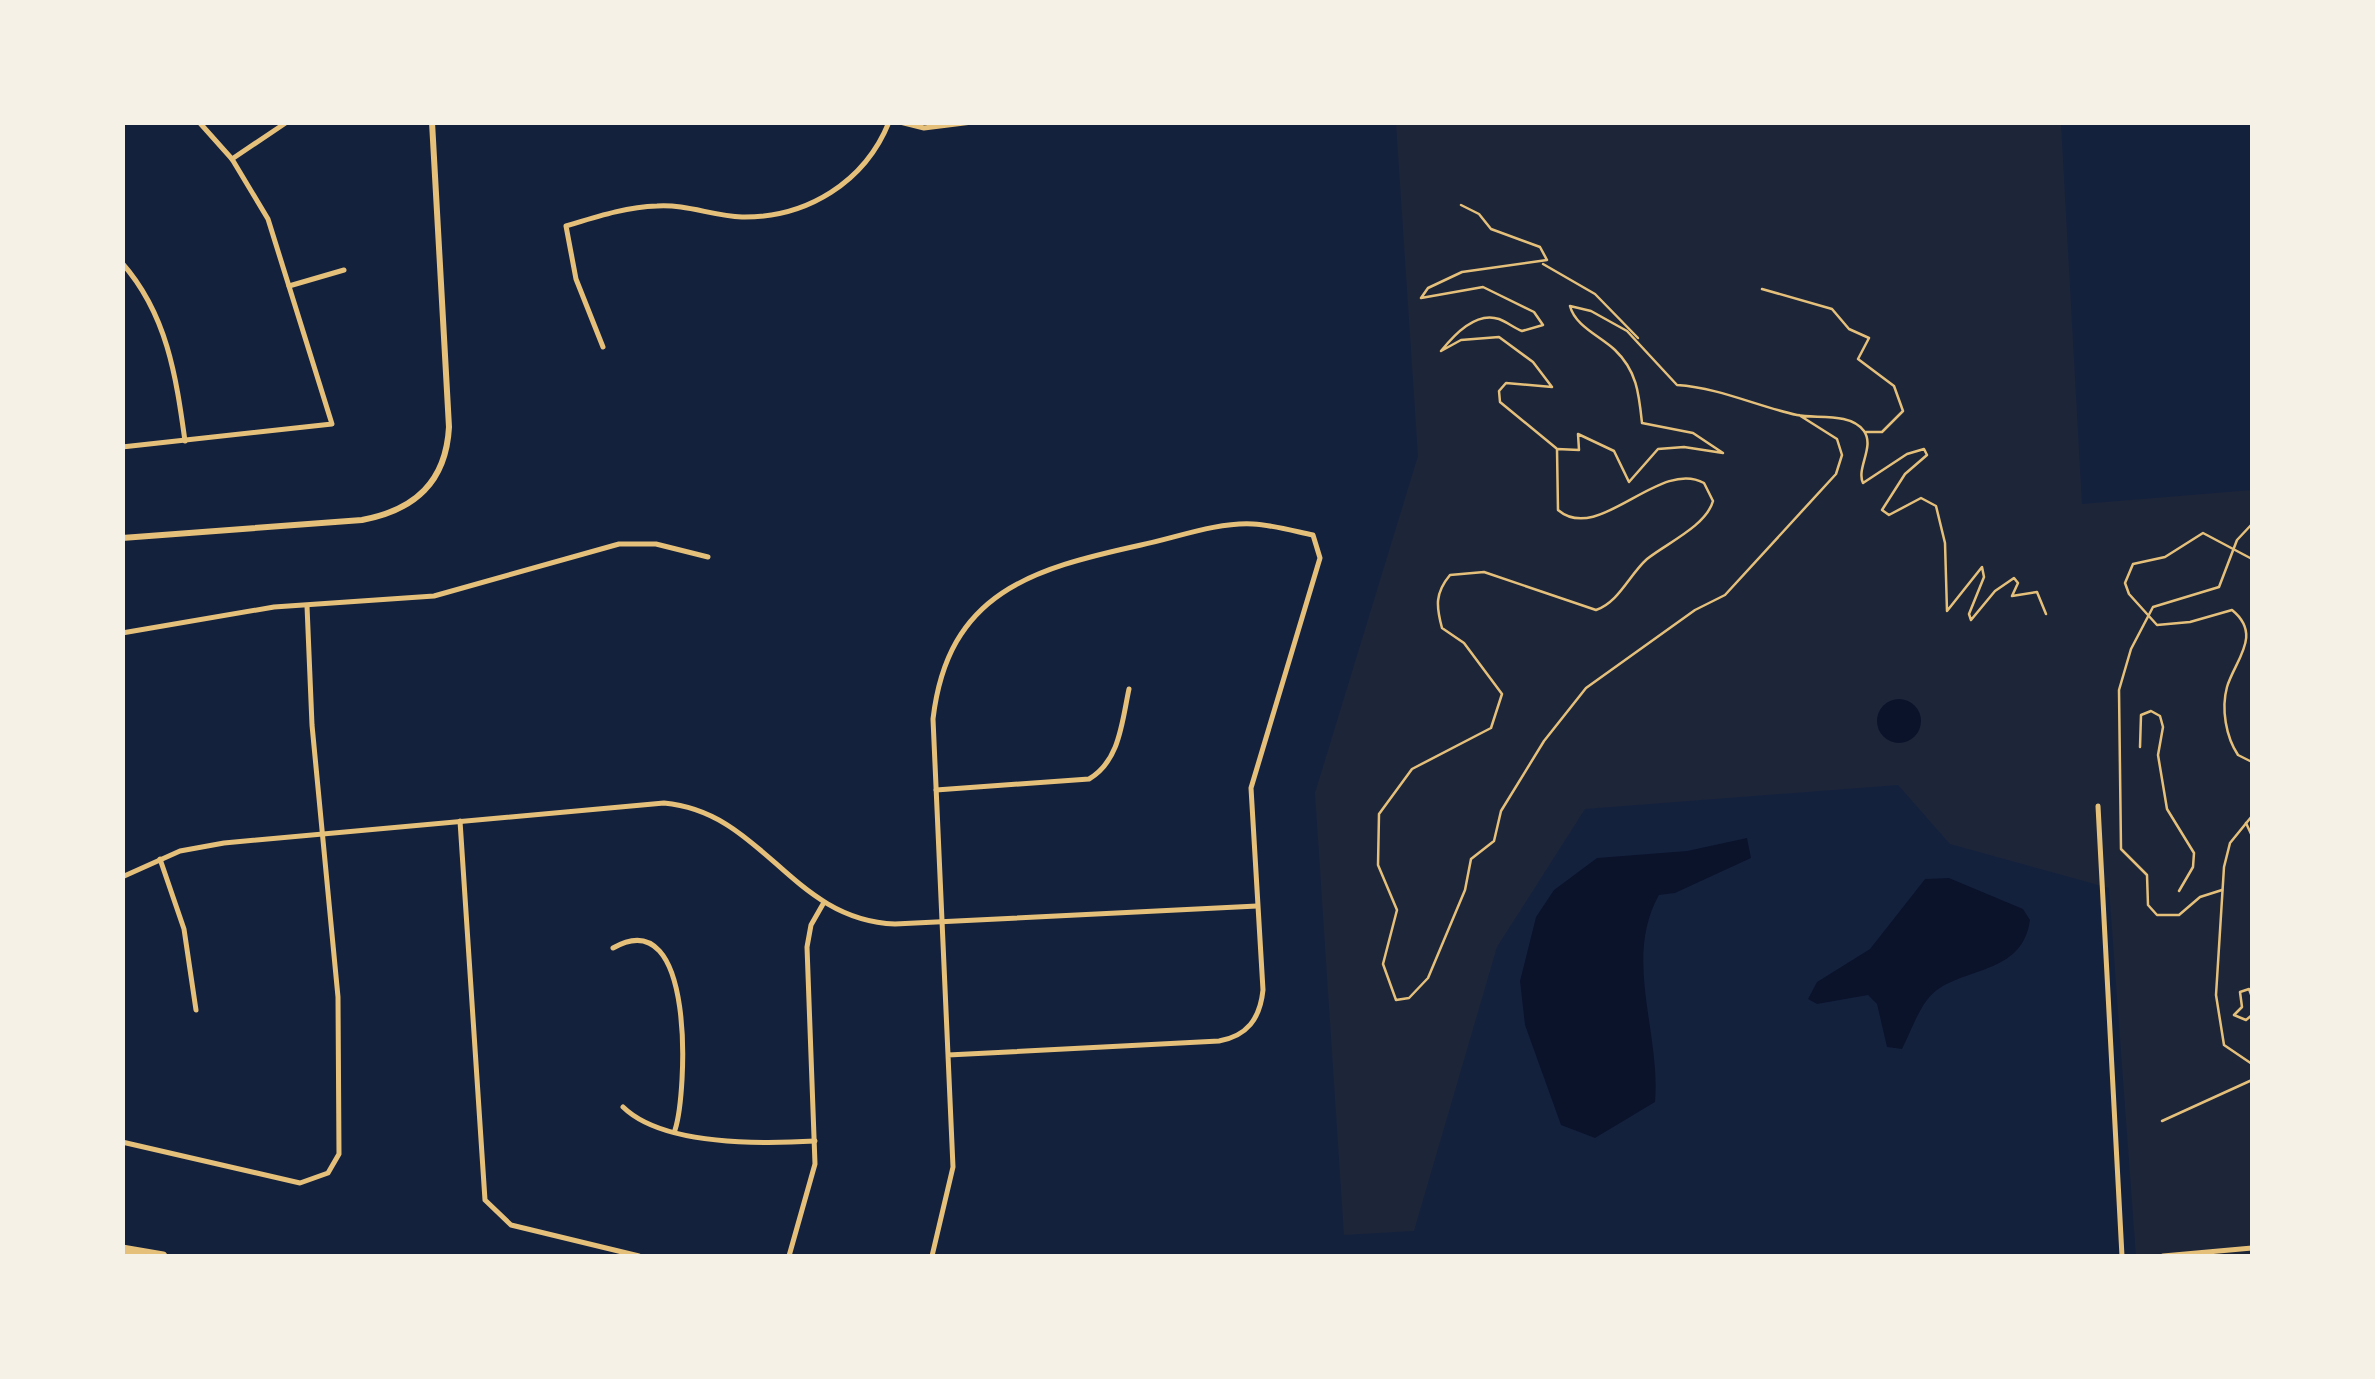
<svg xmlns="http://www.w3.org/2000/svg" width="2375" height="1379" font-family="Figtree,sans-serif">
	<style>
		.green { fill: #1d2539 }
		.water { fill: #0b132b }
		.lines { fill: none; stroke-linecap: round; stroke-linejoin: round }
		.path { stroke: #e5c07b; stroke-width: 2.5 }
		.minor { stroke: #e5c07b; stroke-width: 5 }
		.tertiary { stroke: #e5c07b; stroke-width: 6 }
		.trunk { stroke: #e5c07b; stroke-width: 9 }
	</style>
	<rect width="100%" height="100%" fill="#14213d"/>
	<!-- green -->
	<path class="green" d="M 1396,123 L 2061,123 L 2082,504 L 2252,490 L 2252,1256 L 2136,1256 L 2109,888 L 1950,844 L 1898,785 L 1585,809 L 1497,947 L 1414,1231 L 1344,1235 L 1315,793 L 1418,456 Z"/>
	<!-- water -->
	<g class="water">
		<circle cx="1899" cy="721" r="22"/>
		<path d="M 1747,838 L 1751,858 L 1675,893 L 1659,895 C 1623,959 1661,1033 1655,1102 L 1595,1138 L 1561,1125 L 1525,1025 L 1520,981 L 1536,917 L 1554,890 L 1597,858 L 1687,851 Z"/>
		<path d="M 1949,878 L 2023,909 L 2030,920 C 2023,971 1973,967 1940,988 C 1921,999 1912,1030 1902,1049 L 1887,1047 L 1877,1004 L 1868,995 L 1817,1004 L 1808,999 L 1817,982 L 1870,949 L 1925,879 Z"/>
	</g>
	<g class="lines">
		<!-- path -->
		<g class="path">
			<path d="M 1461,205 L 1479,214 L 1491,229 L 1540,247 L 1547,260 L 1462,272 L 1428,288 L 1421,298 L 1483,287 L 1534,312 L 1543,325 L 1522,331 C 1514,328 1507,322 1499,319 C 1476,311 1454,335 1441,351 L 1461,340 L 1499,337 L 1533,362 L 1552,387 L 1506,383 L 1499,391 L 1500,402 L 1556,448"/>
			<path d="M 1543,264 L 1595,294 L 1638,338"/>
			<path d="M 1762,289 L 1832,309 L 1849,329 L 1869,338 L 1858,359 L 1894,386 L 1903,411 L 1882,432 L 1866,432"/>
			<path d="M 1799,415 L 1837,439 L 1842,455 L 1836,474 L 1725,595 L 1695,610 L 1586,688 L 1544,741 L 1501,811 L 1494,841 L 1471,859 L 1465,890 L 1428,978 L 1409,998 L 1396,1000 L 1383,964 L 1397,910 L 1378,865 L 1379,814 L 1412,769 L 1491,728 L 1502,694 L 1464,643 L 1442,628 C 1436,606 1435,593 1450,575 L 1484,572 L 1596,610 C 1619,602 1629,575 1647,559 C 1667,543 1706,526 1713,501 L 1704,483 C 1659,458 1599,545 1558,510 L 1557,449 L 1579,450 L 1578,434 L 1614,451 L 1629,482 L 1658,449 L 1684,447 L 1723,453 L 1693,433 L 1642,423 C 1639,394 1637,371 1615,350 C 1600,336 1575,326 1570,306 L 1591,311 L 1627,331 L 1677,385 C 1720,388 1756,406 1797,415 C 1816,419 1850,412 1864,431 C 1875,447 1856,468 1863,483 L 1907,454 L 1924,449 L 1927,455 L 1905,474 L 1882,510 L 1889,515 L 1921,498 L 1936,506 L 1945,543 L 1947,611 L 1982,567 L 1984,577 L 1969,614 L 1971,620 L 1995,591 L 2014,578 L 2018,583 L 2012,596 L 2037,592 L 2046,614"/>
			<path d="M 2252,559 L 2203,533 L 2165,557 L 2133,564 L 2125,583 L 2129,594 L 2157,625 L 2190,622 L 2232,610 C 2263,635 2235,660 2227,687 C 2221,709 2226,737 2238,755 L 2252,762"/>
			<path d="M 2140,747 L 2141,715 L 2151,711 L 2160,716 L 2163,727 L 2158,755 L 2167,809 L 2194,853 L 2193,867 L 2179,891"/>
			<path d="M 2252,816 L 2230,843 L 2224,867 L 2216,995 L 2224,1045 L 2252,1064"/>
			<path d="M 2246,823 L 2252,836"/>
			<path d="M 2222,890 L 2200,897 L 2179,915 L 2157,915 L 2148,905 L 2147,875 L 2121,849 L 2119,690 L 2131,649 L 2153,607 L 2219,587 L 2237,540 L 2252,524"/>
			<path d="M 2252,900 L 2252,917"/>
			<path d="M 2252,997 L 2249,989 L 2240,992 L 2242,1007 L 2234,1015 L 2246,1020 L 2252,1015"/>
			<path d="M 2162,1121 L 2252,1080"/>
		</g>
		<!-- minor -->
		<g class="minor">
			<path d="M 900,122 L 924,128 L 972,122"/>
			<path d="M 232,159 L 287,122"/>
			<path d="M 122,263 C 167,314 176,376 185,441"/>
			<path d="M 289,286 L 344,270"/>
			<path d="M 603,347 L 576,279 L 566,226 C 596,217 626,207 657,206 C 686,204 713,216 742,217 C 807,218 865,182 889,122"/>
			<path d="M 122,447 L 332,424 L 268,219 L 232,159 L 199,122"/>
			<path d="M 122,633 L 274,607 L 434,596 L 619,544 L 656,544 L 708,557"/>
			<path d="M 936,790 L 1089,779 C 1120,761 1122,721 1129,689"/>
			<path d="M 2098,806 L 2122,1256"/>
			<path d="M 460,821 L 485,1200 L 511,1225 L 639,1256"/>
			<path d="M 160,859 L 184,929 L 196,1010"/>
			<path d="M 122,877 L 180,851 L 224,843 L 664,803 C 764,812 791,920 895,924 L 1257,906"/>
			<path d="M 613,948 C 696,900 687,1092 675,1130"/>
			<path d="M 623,1107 C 663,1146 763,1144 815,1141"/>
			<path d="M 122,1142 L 300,1183 L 328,1173 L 339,1154 L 338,997 L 312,725 L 307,606"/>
			<path d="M 789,1256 L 815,1164 L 807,947 L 811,925 L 823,904"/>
			<path d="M 932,1256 L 953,1167 L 933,719 C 948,592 1032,569 1141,545 C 1175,538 1217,522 1253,524 C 1272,525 1294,531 1313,535 L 1320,558 L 1251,788 L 1263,990 C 1260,1019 1247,1036 1219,1041 L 948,1055"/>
			<path d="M 2163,1256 L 2252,1248"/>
		</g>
		<!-- tertiary -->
		<path class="tertiary" d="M 122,538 L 362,520 C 415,510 446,482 449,427 L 432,122"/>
		<!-- trunk -->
		<path class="trunk" d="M 122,1249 L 163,1256"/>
	</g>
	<!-- border -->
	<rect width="2375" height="1379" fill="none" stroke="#f6f1e7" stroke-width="250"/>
</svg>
